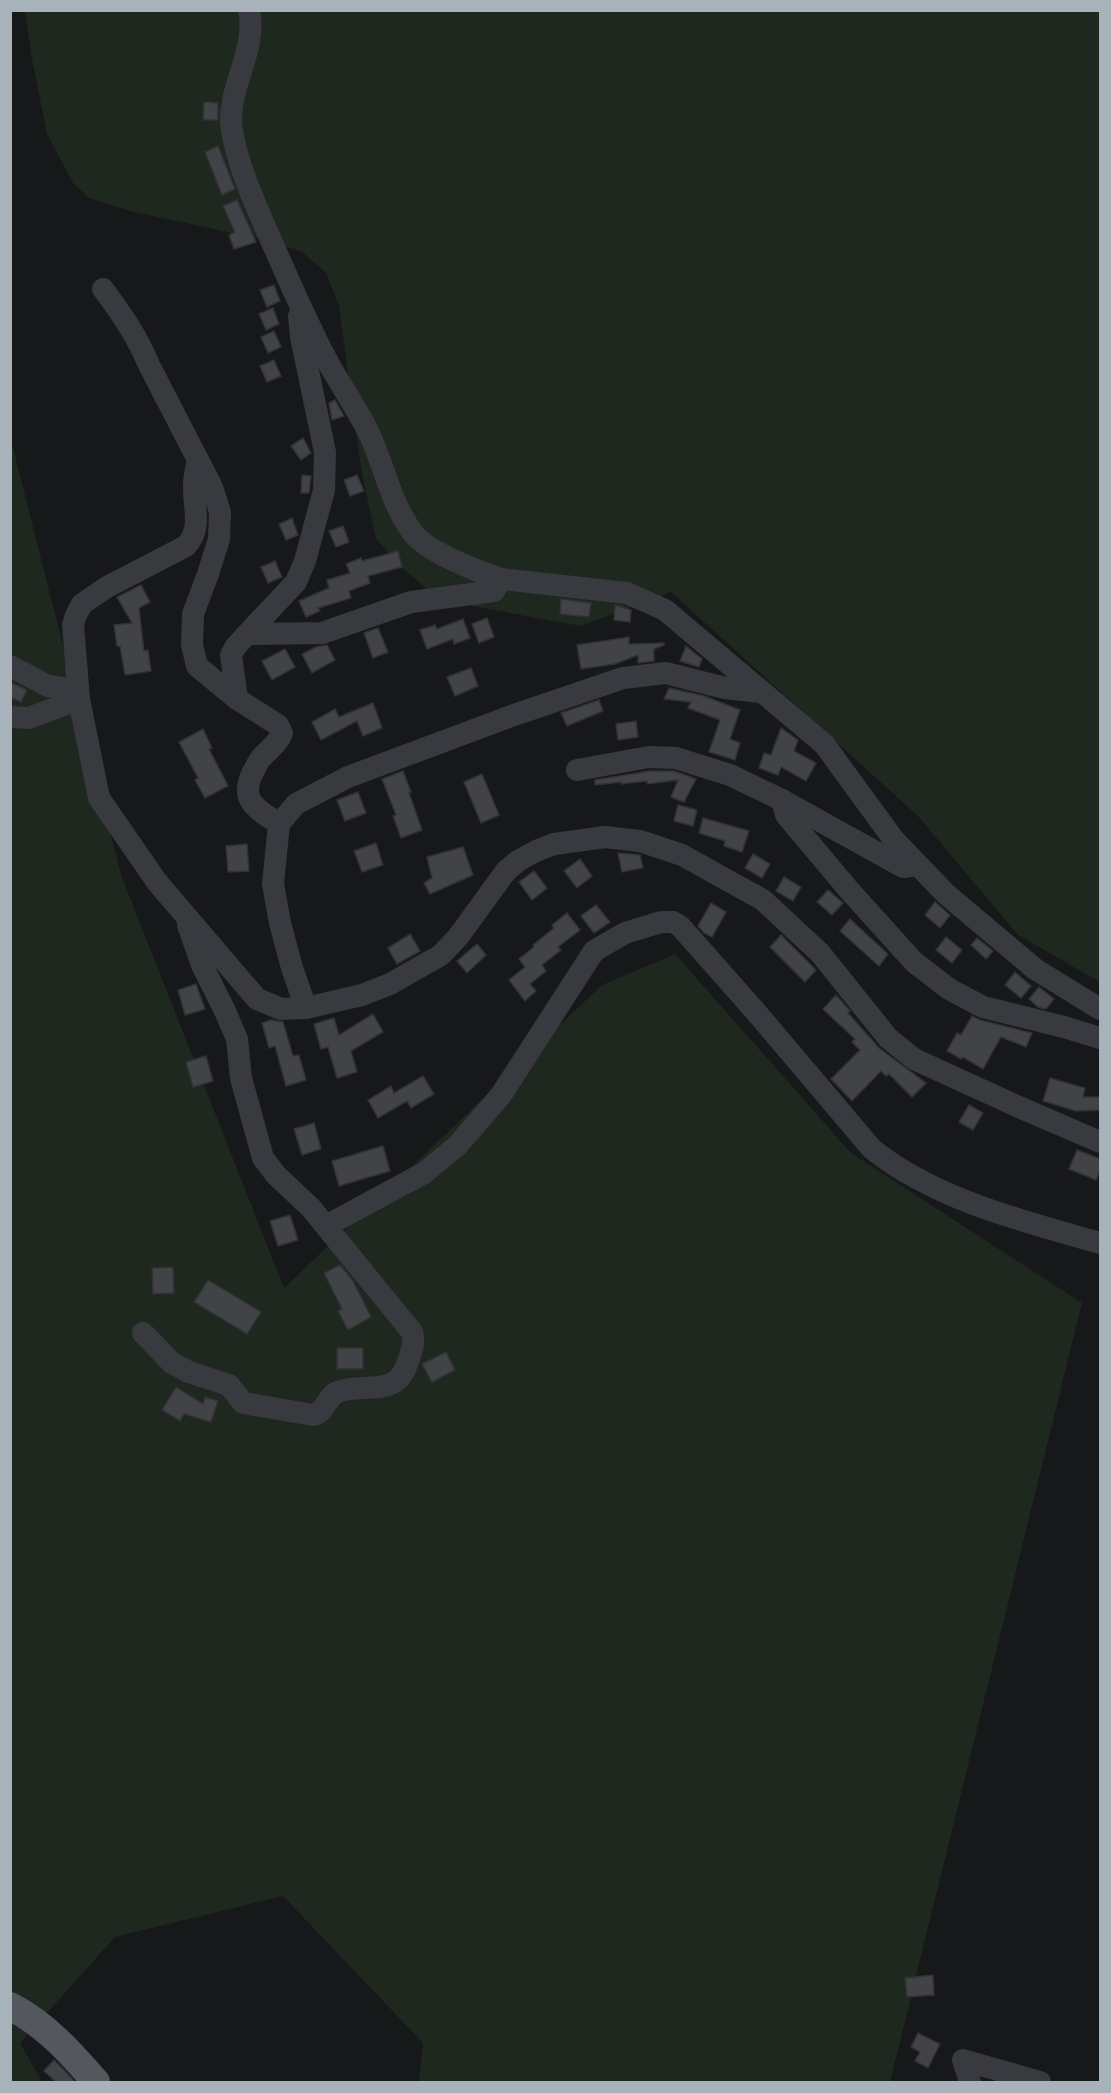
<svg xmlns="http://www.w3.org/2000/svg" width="1111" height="2093" font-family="Mulish,sans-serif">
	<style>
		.green { fill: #1f281f }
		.building { fill: #414347; stroke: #313236; stroke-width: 1.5 }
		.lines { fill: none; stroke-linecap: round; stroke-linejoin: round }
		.minor { stroke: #383a3f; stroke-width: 22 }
		.major { stroke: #54585e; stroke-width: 28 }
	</style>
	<rect width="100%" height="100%" fill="#17181a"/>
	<!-- green -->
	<g class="green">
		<path d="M 25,11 L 1100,11 L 1100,982 L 1018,935 L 918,816 L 671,592 L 581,626 L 439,600 L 402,567 L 376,539 L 361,468 L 339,306 L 326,273 L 302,252 L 265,240 L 134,212 L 89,198 L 73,183 L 47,134 L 32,59 Z"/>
		<path d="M 10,436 L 121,875 L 284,1288 L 602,985 L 675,954 L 851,1153 L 1082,1303 L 890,2082 L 419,2082 L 423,2043 L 283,1896 L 115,1937 L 20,2043 L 42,2082 L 11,2082 Z"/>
	</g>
	<!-- building -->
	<g class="building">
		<path d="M 204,102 L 218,103 L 218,120 L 203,120 Z"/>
		<path d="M 218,146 L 235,189 L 222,195 L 205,152 Z"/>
		<path d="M 237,200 L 256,242 L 234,249 L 229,235 L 235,232 L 223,206 Z"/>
		<path d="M 274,285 L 280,301 L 267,307 L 260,290 Z"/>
		<path d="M 273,308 L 279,324 L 266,330 L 259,314 Z"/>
		<path d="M 274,331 L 281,347 L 268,353 L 261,337 Z"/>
		<path d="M 274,360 L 281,376 L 267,382 L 260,366 Z"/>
		<path d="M 335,400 L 344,416 L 332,420 L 329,403 Z"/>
		<path d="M 303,438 L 311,453 L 301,460 L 291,446 Z"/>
		<path d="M 302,475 L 311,476 L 309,493 L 301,493 Z"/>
		<path d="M 357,475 L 364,491 L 350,496 L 344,480 Z"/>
		<path d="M 292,518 L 298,535 L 286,540 L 279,524 Z"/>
		<path d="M 343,526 L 349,542 L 336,547 L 329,531 Z"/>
		<path d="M 398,551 L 402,567 L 368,576 L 370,583 L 349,591 L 351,598 L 318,608 L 320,611 L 306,617 L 299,601 L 329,588 L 327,580 L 350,573 L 346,564 L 361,558 L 362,561 Z"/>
		<path d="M 275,561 L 282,577 L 268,583 L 261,567 Z"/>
		<path d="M 141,585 L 150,602 L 139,608 L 144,651 L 148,650 L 151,671 L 125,675 L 120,646 L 117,646 L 114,625 L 132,623 L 117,597 Z"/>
		<path d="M 561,599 L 591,603 L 589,617 L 560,614 Z"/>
		<path d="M 615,605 L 631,610 L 630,622 L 614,620 Z"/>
		<path d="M 487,618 L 494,637 L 479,643 L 472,624 Z"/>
		<path d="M 463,619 L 470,638 L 454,644 L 453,639 L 427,649 L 420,630 L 435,625 L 437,629 Z"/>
		<path d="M 378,628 L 388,652 L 373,658 L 364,633 Z"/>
		<path d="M 629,637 L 629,644 L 664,643 L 664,645 L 654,649 L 654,661 L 638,663 L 638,655 L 615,664 L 581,669 L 577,645 Z"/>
		<path d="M 327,645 L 335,660 L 312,673 L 302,654 L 316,647 Z"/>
		<path d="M 686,646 L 702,659 L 699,667 L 680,661 Z"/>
		<path d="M 285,649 L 295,667 L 272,680 L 262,661 Z"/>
		<path d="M 471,668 L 478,686 L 455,696 L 447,677 Z"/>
		<path d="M 10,682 L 27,690 L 21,702 L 10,697 Z"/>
		<path d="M 669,688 L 704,696 L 740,710 L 730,739 L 740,743 L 735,760 L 709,752 L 720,720 L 688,708 L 691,702 L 664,699 Z"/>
		<path d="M 599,700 L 603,711 L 567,726 L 561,713 Z"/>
		<path d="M 373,703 L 382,728 L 363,736 L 357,721 L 321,740 L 312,722 L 335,709 L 339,717 Z"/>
		<path d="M 636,721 L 638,737 L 618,740 L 616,724 Z"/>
		<path d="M 781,728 L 798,740 L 794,751 L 816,763 L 806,781 L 781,767 L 778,775 L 759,768 L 764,753 L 771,755 Z"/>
		<path d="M 203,729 L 212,748 L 209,749 L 228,786 L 205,798 L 195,780 L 198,778 L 179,742 Z"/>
		<path d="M 403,771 L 411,792 L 409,793 L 422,830 L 401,838 L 393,816 L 396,815 L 382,779 Z"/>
		<path d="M 650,771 L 674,771 L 696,779 L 684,802 L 671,797 L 678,780 L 647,784 L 647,781 L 621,784 L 621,782 L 595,785 L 595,780 Z"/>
		<path d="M 482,774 L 499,815 L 481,823 L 464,782 Z"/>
		<path d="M 358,792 L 366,813 L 345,821 L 337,800 Z"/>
		<path d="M 678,805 L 697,810 L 693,826 L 674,821 Z"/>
		<path d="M 703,818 L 749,831 L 742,852 L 724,846 L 725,841 L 699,833 Z"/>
		<path d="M 376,843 L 383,865 L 362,872 L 354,851 Z"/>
		<path d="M 247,844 L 249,871 L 228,872 L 226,846 Z"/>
		<path d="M 463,847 L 473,875 L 430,894 L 424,883 L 432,878 L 427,857 Z"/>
		<path d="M 618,853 L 640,855 L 643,868 L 622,872 Z"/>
		<path d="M 753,854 L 770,864 L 762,878 L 745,868 Z"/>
		<path d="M 580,859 L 592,876 L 577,888 L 564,871 Z"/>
		<path d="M 534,871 L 547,888 L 532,900 L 519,882 Z"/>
		<path d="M 784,877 L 801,887 L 793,901 L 776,891 Z"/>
		<path d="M 828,890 L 843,903 L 832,915 L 817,902 Z"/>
		<path d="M 935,902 L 950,915 L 940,928 L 925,915 Z"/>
		<path d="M 711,903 L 726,912 L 712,937 L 704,933 L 698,926 Z"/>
		<path d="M 596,905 L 610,922 L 594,933 L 581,916 Z"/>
		<path d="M 567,913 L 580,930 L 558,947 L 561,950 L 542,965 L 546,971 L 530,984 L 536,991 L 525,1001 L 509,980 L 525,967 L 519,959 L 534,947 L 533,945 L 554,928 L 552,925 Z"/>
		<path d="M 850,919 L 888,954 L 879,966 L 840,931 Z"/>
		<path d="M 410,934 L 420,951 L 397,964 L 388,948 Z"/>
		<path d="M 781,935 L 816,970 L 805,982 L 770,947 Z"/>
		<path d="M 946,937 L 962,950 L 952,963 L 936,950 Z"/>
		<path d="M 977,938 L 993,951 L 986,959 L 971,945 Z"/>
		<path d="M 477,944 L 486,955 L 467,973 L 457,961 Z"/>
		<path d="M 1015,972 L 1031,986 L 1021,998 L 1005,985 Z"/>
		<path d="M 196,984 L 205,1009 L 185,1015 L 178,990 Z"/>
		<path d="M 1039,987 L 1054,999 L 1046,1009 L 1038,1007 L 1029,999 Z"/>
		<path d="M 836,995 L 850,1011 L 848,1013 L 879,1048 L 926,1083 L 912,1097 L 889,1074 L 886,1076 L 881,1071 L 852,1101 L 831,1079 L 860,1050 L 852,1042 L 855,1039 L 823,1009 Z"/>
		<path d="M 373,1014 L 383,1032 L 351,1051 L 357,1072 L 337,1078 L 328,1047 L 321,1049 L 314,1024 L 334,1018 L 339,1035 Z"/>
		<path d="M 972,1016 L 980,1020 L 1032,1033 L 1026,1047 L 1001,1037 L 983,1069 L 963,1057 L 961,1059 L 947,1051 L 957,1033 L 961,1035 Z"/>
		<path d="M 271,1020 L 283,1022 L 293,1056 L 299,1055 L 306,1080 L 286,1086 L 275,1046 L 269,1048 L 262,1023 Z"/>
		<path d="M 206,1056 L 213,1081 L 193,1087 L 186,1062 Z"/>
		<path d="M 423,1076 L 434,1094 L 411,1108 L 407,1101 L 378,1118 L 368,1100 L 391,1086 L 394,1093 Z"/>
		<path d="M 1050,1078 L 1085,1088 L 1083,1097 L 1101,1097 L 1101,1110 L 1076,1111 L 1043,1101 Z"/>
		<path d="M 969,1105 L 983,1113 L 973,1130 L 959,1122 Z"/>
		<path d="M 314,1123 L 321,1149 L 302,1155 L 294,1129 Z"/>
		<path d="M 383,1146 L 390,1171 L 339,1186 L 332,1161 Z"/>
		<path d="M 1077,1150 L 1101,1159 L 1101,1168 L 1096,1180 L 1069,1169 Z"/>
		<path d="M 290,1215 L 298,1240 L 278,1246 L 270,1221 Z"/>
		<path d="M 340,1265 L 353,1281 L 371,1317 L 348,1330 L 338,1311 L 342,1309 L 324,1273 Z"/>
		<path d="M 173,1267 L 174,1293 L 153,1294 L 152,1268 Z"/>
		<path d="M 208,1280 L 261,1312 L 247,1334 L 194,1302 Z"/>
		<rect x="337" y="1348" width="26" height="21"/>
		<path d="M 446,1352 L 455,1370 L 432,1382 L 422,1364 Z"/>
		<path d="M 176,1387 L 203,1404 L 205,1397 L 218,1401 L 211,1422 L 184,1414 L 180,1421 L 162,1410 Z"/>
		<path d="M 933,1975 L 934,1995 L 907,1997 L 905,1978 Z"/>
		<path d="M 918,2033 L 940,2044 L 928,2068 L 915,2061 L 920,2052 L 911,2047 Z"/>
		<path d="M 54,2060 L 65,2071 L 75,2082 L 56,2082 L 44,2071 Z"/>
	</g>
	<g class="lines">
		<!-- minor -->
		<g class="minor">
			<path d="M 249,10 C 258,52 225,90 232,131 C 239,171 258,210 274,247 C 292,287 309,328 330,366 C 342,387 356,408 367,429 C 384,463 390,503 413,533 C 427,552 479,572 501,579 L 627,593 L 665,610 L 824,744 L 894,840 L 946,894 L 1035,969 L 1100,1009"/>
			<path d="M 103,289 C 121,313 137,336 149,365 L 212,487 L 220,512 L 219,539 L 208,574 L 193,614 L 192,645 L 197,666 L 237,699 L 278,725 L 282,733 C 278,744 269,749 261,758 C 257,763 255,769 252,774 C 239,802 259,810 279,824"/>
			<path d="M 198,460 C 196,468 194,477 194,485 C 193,507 203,528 186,546 L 107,587 L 82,604 L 76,615 L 73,625 L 79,699 L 99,798 L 157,882 L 257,999 L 281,1009 L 306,1008 L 362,995 L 390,984 L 441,955 L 458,937 L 506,871 L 518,861 L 536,851 L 554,844 L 605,837 L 640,841 L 682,855 L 763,900 L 820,953 L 888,1038 L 914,1059 L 1019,1107 L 1100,1142"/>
			<path d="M 248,634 L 322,633 L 411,602 L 494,591 L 501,579"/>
			<path d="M 10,666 L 48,686 L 78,690"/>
			<path d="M 237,699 L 231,655 L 236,646 L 296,582 L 305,561 L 324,490 L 325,452 L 301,337 L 299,316"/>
			<path d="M 10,717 L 29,718 L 79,699"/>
			<path d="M 577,770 L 649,757 L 676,758 L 730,775 L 782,800 L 786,815 L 849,890 L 914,962 L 949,989 L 983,1007 L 1064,1027 L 1100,1038"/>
			<path d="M 782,800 L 903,867 L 917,865"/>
			<path d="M 306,1008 L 292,968 L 280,923 L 273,884 L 279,824 L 296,804 L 348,777 L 514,715 L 623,678 L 666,673 L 725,688 L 760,692"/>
			<path d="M 326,1226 L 424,1173 L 457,1146 L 501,1095 L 594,951 L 625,933 L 661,922 L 673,922 L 680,926 L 756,1012 L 872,1149 C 936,1200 1023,1221 1100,1243"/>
			<path d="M 143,1333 L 172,1363 L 189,1372 L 229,1385 L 243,1403 L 313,1415 C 327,1412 326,1395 340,1391 C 372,1382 397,1399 409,1359 C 412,1349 415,1342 412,1332 L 311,1208 L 276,1175 L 263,1158 L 241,1078 L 237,1039 L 225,1011 L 202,965 L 188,925"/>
			<path d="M 970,2082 L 963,2060 L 1040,2082"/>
		</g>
		<!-- major -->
		<path class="major" d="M 10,2006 C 46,2025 70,2052 96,2082"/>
	</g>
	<!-- border -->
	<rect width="1111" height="2093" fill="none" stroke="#a8b2bb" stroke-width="24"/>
</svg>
